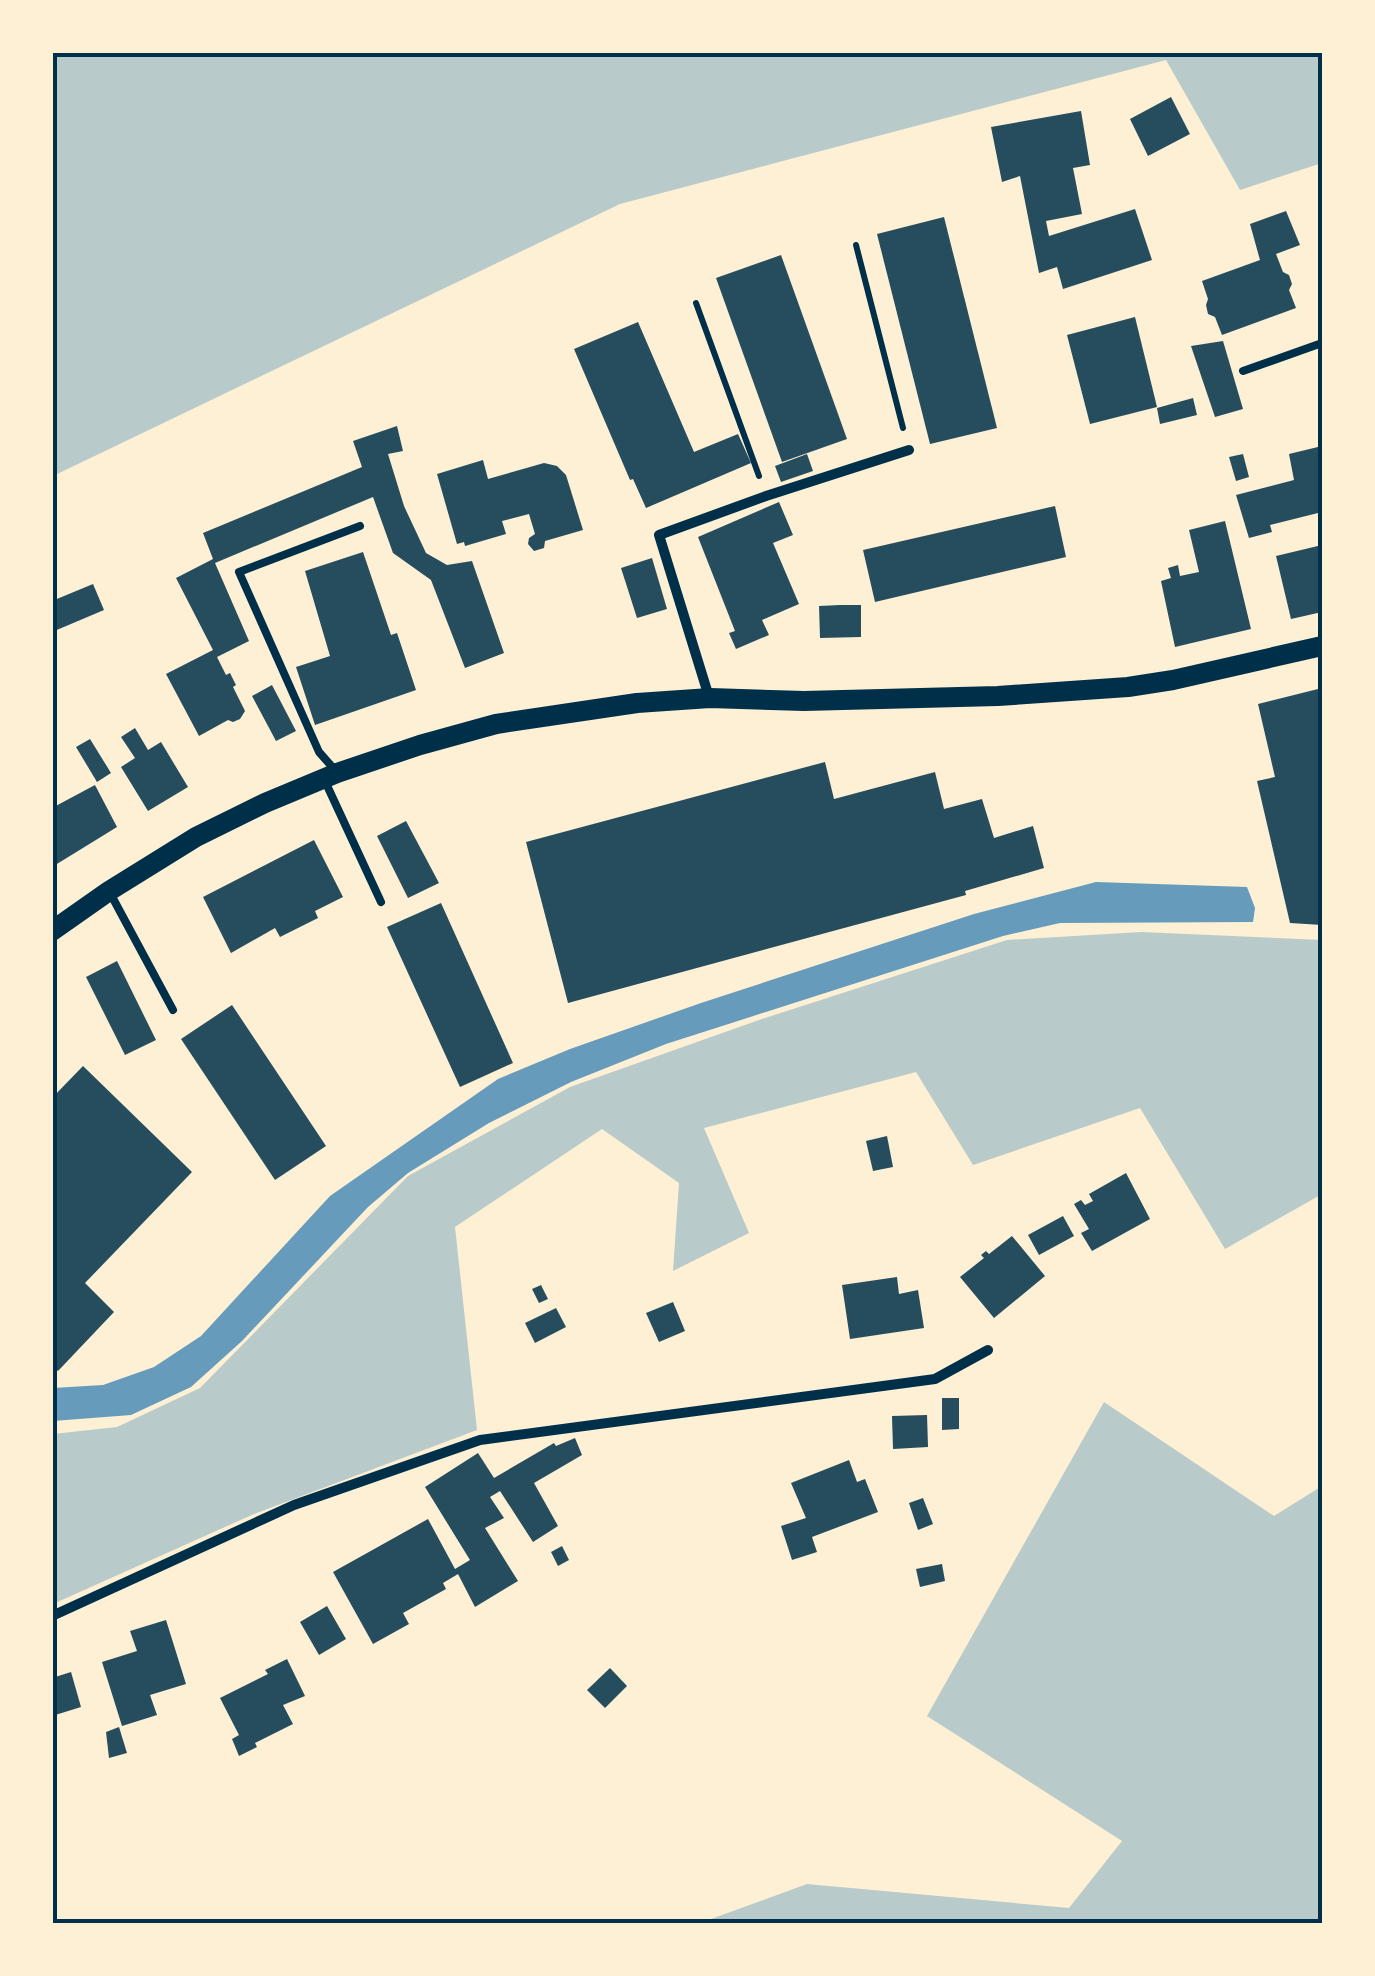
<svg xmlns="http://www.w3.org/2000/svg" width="1375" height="1976" font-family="Literata,serif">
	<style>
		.green { fill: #b9caca }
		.water { fill: #669bbc }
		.building { fill: #264d5e }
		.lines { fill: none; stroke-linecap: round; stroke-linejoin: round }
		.path { stroke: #003049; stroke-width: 6 }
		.service { stroke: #003049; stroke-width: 8 }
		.minor { stroke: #003049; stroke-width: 10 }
		.secondary { stroke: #003049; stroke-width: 20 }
		.neatline { fill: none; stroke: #003049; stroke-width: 4 }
	</style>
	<rect width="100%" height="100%" fill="#fdf0d5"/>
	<!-- green -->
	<g class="green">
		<path d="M 53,52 L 1322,53 L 1322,163 L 1240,190 L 1166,60 L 620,204 L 53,476 Z"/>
		<path d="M 1141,932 L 1322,940 L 1322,1194 L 1225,1249 L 1140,1108 L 973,1165 L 916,1072 L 704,1128 L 749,1233 L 673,1271 L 679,1183 L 602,1129 L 455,1227 L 477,1430 L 254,1514 L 53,1604 L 53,1434 L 117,1427 L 200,1388 L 408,1176 L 570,1087 L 765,1018 L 1007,940 Z"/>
		<path d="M 1104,1402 L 1274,1516 L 1322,1486 L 1322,1923 L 700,1923 L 807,1884 L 1069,1908 L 1122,1841 L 927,1716 Z"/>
	</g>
	<!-- water -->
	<path class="water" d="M 1096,882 L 1247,887 L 1255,908 L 1253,922 L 1060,923 L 1003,936 L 666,1044 L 571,1082 L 489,1123 L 408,1173 L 368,1207 L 242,1341 L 191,1387 L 131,1415 L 53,1421 L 53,1388 L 103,1385 L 154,1367 L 201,1336 L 330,1196 L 498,1079 L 570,1049 L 701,1003 L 974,914 Z"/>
	<!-- building -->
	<g class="building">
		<path d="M 1171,97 L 1190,134 L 1148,156 L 1130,119 Z"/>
		<path d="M 1081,111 L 1090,165 L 1073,168 L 1082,214 L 1046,221 L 1049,236 L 1135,209 L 1152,260 L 1063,289 L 1057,267 L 1039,273 L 1020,176 L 1002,182 L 991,127 Z"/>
		<path d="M 1286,211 L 1300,245 L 1276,254 L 1283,272 L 1289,275 L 1292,284 L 1289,290 L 1296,308 L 1222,335 L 1215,317 L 1208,314 L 1206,305 L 1208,299 L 1202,281 L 1260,260 L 1250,224 Z"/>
		<path d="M 944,217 L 997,428 L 930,444 L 877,234 Z"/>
		<path d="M 781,255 L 847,439 L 782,462 L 716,278 Z"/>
		<path d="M 1135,317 L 1157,407 L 1090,424 L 1067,335 Z"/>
		<path d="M 638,322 L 694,452 L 738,434 L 751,463 L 646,508 L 633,479 L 630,480 L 574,349 Z"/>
		<path d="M 1223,341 L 1243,409 L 1215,417 L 1191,346 Z"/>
		<path d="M 1193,398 L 1197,415 L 1160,424 L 1157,408 Z"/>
		<path d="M 397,426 L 403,451 L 388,454 L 404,506 L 426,553 L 447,565 L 472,561 L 504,653 L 465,668 L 431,580 L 393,553 L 373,497 L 215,563 L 249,641 L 217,657 L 226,675 L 230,673 L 236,685 L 233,687 L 245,711 L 240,719 L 233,722 L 228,720 L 199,736 L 166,674 L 213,650 L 176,578 L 213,559 L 203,533 L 362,467 L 353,441 Z"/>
		<path d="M 1322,446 L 1322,512 L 1270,525 L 1272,532 L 1249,538 L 1236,495 L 1294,480 L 1289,454 Z"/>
		<path d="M 807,454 L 813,471 L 781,482 L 775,466 Z"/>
		<path d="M 1243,454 L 1249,477 L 1236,481 L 1229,457 Z"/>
		<path d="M 483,460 L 488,479 L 544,463 L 557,466 L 566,475 L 583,530 L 545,541 L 544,548 L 534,551 L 528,544 L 529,538 L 535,534 L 529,514 L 502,521 L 506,534 L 465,546 L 464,542 L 457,544 L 437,474 Z"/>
		<path d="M 779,502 L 793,535 L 773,543 L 799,604 L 762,620 L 769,635 L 736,649 L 729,633 L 735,631 L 698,537 Z"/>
		<path d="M 1055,506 L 1066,557 L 875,602 L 863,550 Z"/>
		<path d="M 1225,521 L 1251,629 L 1175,647 L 1161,581 L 1171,578 L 1168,568 L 1178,565 L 1180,576 L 1199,572 L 1189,530 Z"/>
		<path d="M 1322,545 L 1322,612 L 1291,619 L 1276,556 Z"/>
		<path d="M 363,552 L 391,635 L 397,633 L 416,690 L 315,725 L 296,667 L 330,656 L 305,571 Z"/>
		<path d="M 652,558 L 667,609 L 637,618 L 621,568 Z"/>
		<path d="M 93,584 L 104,610 L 52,632 L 52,601 Z"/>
		<path d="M 840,605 L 861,605 L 861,637 L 820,638 L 819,606 Z"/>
		<path d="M 272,685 L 296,731 L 276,741 L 252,696 Z"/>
		<path d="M 1322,688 L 1322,925 L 1290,923 L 1257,781 L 1275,777 L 1258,704 Z"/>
		<path d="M 135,728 L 148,750 L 161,742 L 188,787 L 148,811 L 121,767 L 135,758 L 121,737 Z"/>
		<path d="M 90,739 L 111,773 L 97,782 L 76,747 Z"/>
		<path d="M 825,762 L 834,799 L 935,772 L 944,809 L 982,799 L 994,838 L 1033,826 L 1044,868 L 965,891 L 966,895 L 568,1003 L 526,842 Z"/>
		<path d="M 95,785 L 117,827 L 52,867 L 52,808 Z"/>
		<path d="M 406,821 L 439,883 L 408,898 L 377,836 Z"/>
		<path d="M 314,840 L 343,897 L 315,911 L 318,918 L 280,937 L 275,928 L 231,953 L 203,897 Z"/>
		<path d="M 441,903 L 513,1063 L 460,1087 L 387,927 Z"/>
		<path d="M 117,961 L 156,1040 L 125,1055 L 86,977 Z"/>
		<path d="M 232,1005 L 326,1146 L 275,1180 L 181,1039 Z"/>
		<path d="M 83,1066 L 192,1172 L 85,1283 L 114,1312 L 58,1371 L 52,1366 L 52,1098 Z"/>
		<path d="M 887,1136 L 893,1167 L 873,1171 L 866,1141 Z"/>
		<path d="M 1126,1173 L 1150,1219 L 1092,1251 L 1081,1233 L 1089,1229 L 1074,1204 L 1081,1200 L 1085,1205 L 1093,1201 L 1089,1194 Z"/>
		<path d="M 1063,1216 L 1074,1236 L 1039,1255 L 1028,1235 Z"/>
		<path d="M 1012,1236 L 1045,1276 L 994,1318 L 960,1277 L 984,1258 L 981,1255 L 986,1251 L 989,1254 Z"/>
		<path d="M 897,1277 L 899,1294 L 918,1290 L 924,1328 L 850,1339 L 842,1285 Z"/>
		<path d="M 541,1285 L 548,1299 L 539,1303 L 532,1289 Z"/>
		<path d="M 673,1302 L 685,1331 L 659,1342 L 646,1313 Z"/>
		<path d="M 556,1308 L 566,1327 L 535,1343 L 525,1323 Z"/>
		<path d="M 942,1398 L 959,1398 L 959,1429 L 942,1430 Z"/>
		<path d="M 927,1415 L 928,1447 L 893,1449 L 892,1416 Z"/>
		<path d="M 575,1438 L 582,1455 L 534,1483 L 558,1526 L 533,1542 L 500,1491 L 490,1497 L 504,1518 L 485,1528 L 518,1581 L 475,1607 L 458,1574 L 443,1583 L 446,1589 L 403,1613 L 409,1624 L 373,1644 L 333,1572 L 428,1519 L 455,1569 L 470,1560 L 425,1487 L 478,1453 L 494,1478 L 554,1443 L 556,1446 Z"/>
		<path d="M 849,1460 L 857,1482 L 865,1479 L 878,1512 L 812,1537 L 817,1552 L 792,1560 L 781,1526 L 806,1518 L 791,1483 Z"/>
		<path d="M 923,1498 L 933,1524 L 918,1530 L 909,1503 Z"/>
		<path d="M 562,1546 L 569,1560 L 558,1566 L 551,1552 Z"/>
		<path d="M 942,1564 L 945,1581 L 920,1587 L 916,1569 Z"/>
		<path d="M 327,1606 L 346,1639 L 319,1655 L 300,1622 Z"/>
		<path d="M 166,1620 L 186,1684 L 150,1695 L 157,1715 L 122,1726 L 102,1662 L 137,1651 L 130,1631 Z"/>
		<path d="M 287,1659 L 305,1696 L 283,1705 L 293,1724 L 255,1743 L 257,1747 L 239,1756 L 232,1739 L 239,1735 L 220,1698 L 268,1674 L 265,1670 Z"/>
		<path d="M 610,1668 L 627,1686 L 605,1708 L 587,1690 Z"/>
		<path d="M 71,1672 L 81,1707 L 52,1716 L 52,1678 Z"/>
		<path d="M 119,1727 L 127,1753 L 109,1758 L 106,1732 Z"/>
	</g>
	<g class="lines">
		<!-- path -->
		<g class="path">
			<path d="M 856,245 L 903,428"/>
			<path d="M 696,303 L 759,476"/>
		</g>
		<!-- service -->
		<g class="service">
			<path d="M 1243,371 L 1322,343"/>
			<path d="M 334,769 L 319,752 L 239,572 L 360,526"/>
			<path d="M 324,779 L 381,902"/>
			<path d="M 109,891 L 173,1010"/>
		</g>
		<!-- minor -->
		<g class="minor">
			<path d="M 709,697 L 659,535 L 766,496 L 909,450"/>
			<path d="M 52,1616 L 294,1505 L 480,1440 L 935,1379 L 988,1350"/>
		</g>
		<!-- secondary -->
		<path class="secondary" d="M 52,931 L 109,891 L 196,837 L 265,803 L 337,773 L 420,745 L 496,724 L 637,703 L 710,698 L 804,701 L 998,696 L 1128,687 L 1173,680 L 1322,646"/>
	</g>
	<!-- border -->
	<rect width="1375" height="1976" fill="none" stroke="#fdf0d5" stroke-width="110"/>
	<rect x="55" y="55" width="1265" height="1866" class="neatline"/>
</svg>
